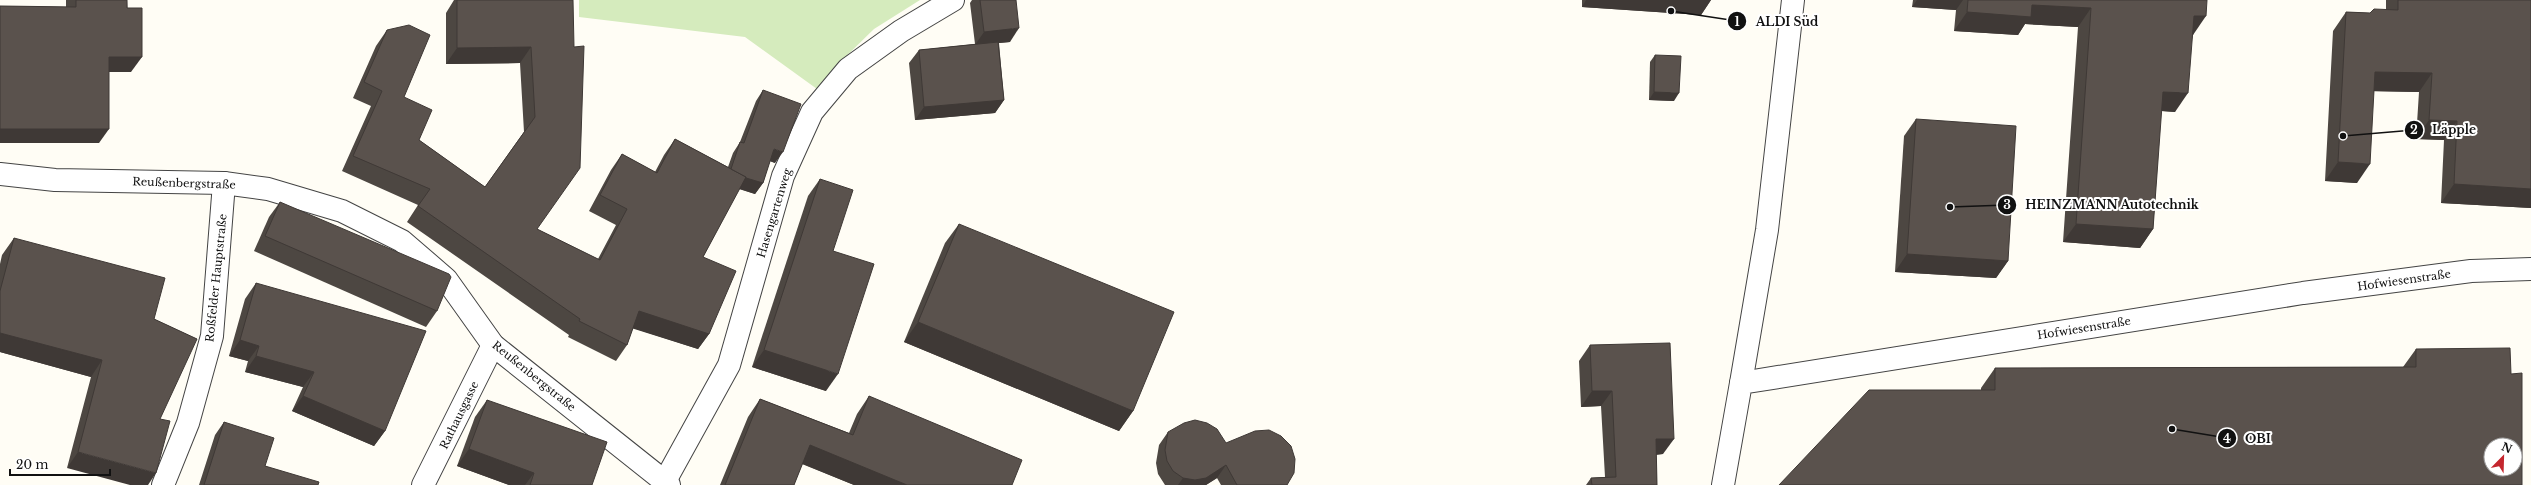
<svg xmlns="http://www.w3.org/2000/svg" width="2531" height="485" font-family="'Libre Baskerville',serif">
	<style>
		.green { fill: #d5ebbd }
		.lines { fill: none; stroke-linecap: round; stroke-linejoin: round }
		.minor-casing { stroke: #444; stroke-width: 24 }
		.minor { stroke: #fff; stroke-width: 22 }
		.wall { fill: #4d4742 }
		.shaded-wall { fill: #3f3936 }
		.building { fill: #5a524d; stroke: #3f3936; fill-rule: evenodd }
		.labels { text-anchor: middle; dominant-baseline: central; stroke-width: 4; stroke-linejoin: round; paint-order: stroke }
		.street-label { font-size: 11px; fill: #111; stroke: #fff }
		.leader { fill: none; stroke: #111; stroke-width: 1.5 }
		.callout-dot { fill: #111; stroke: #fff; stroke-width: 1.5 }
		.mark-label { font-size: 12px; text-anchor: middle; font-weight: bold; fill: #fff }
		.callout-label { font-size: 12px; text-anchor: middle; font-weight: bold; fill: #111; stroke: #fff; stroke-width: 4; stroke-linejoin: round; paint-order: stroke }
	</style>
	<rect width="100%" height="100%" fill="#fffdf5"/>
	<!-- green -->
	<path class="green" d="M 579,0 L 920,0 L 874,29 L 831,71 L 817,89 L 745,37 L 579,17 Z"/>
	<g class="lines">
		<!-- minor casing -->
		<g class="minor-casing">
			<g id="minor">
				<path d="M 0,174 L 55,180 L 224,183 L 268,189 L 342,211 L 402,241 L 446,279 L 493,345 L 669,485"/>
				<path d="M 1741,383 L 1767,230 L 1793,0"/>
				<path d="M 665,481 L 729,365 L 783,176 L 812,112 L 848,69 L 901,31 L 953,0"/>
				<path d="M 163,485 L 188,423 L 212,336 L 224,183"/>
				<path d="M 423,485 L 493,345"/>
				<path d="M 1723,485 L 1741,383 L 2303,293 L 2471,271 L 2531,269"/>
			</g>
		</g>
		<!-- minor -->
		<use href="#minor" class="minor"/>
	</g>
	<!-- wall -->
	<g class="wall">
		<path d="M 66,0 L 127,0 L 131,72 L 109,72 L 99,143 L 0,143 L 0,6 L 66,7 Z"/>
		<path d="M 454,0 L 573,0 L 537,229 L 598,259 L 616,225 L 589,211 L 611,170 L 622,154 L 655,172 L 664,155 L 675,139 L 728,167 L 733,153 L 740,142 L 756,101 L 763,90 L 775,163 L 770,161 L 763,183 L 755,194 L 739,189 L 703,257 L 709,334 L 698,349 L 633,328 L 627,345 L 616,361 L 568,337 L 569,335 L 407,222 L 418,205 L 342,171 L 371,106 L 353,98 L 376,46 L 387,30 L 404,97 L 419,140 L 485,187 L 524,132 L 520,63 L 446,64 L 446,13 Z"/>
		<path d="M 972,0 L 1016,0 L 1010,42 L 999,43 L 1004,100 L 995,113 L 915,120 L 909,63 L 919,50 L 975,44 L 970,3 Z"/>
		<path d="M 1582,0 L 1711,0 L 1701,15 L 1582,7 Z"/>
		<path d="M 1913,0 L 2207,0 L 2193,35 L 2175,112 L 2161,111 L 2153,229 L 2140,248 L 2063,242 L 2078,27 L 2025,24 L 2018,35 L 1954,31 L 1956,10 L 1912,7 Z"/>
		<path d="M 2386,0 L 2531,0 L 2531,208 L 2441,203 L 2444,140 L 2416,139 L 2419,92 L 2374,91 L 2357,183 L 2325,181 L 2333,31 L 2346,12 L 2370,13 L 2386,10 Z"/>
		<path d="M 1655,55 L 1674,101 L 1649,100 L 1650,62 Z"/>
		<path d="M 1916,119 L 2008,261 L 1996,278 L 1895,272 L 1904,136 Z"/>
		<path d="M 820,179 L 833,251 L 826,391 L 752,367 L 808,196 Z"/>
		<path d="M 280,202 L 437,311 L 426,327 L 254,251 L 269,217 Z"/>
		<path d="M 959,224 L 1133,411 L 1119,431 L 904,342 L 945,243 Z"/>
		<path d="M 14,238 L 154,319 L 197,339 L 67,468 L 91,377 L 0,352 L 0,264 L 2,255 Z"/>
		<path d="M 256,283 L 385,431 L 374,446 L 292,411 L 303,387 L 245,372 L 248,361 L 229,356 L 245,299 Z"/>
		<path d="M 1590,345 L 1663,454 L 1656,455 L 1657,485 L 1586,485 L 1591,478 L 1605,477 L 1601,406 L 1581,407 L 1579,361 Z"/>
		<path d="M 2416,349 L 2511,374 L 2522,485 L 1981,390 L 1981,388 L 1995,368 L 2403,367 Z"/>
		<path d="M 869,396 L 1012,485 L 854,485 L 802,464 L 794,485 L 720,485 L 748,417 L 760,399 L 849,433 L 857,414 Z"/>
		<path d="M 487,400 L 592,485 L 509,485 L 457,466 L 475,417 Z"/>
		<path d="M 224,422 L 265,466 L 318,485 L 199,485 L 215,435 Z"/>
		<path d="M 1168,432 L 1226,443 L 1287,485 L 1221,485 L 1217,478 L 1206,485 L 1165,485 L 1158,474 L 1156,463 L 1159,445 Z"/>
	</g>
	<!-- shaded-wall -->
	<g class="shaded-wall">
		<path d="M 1586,0 L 1711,0 L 1701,15 L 1582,7 Z"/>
		<path d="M 1917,0 L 1963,0 L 1956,10 L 1912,7 Z"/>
		<path d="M 2032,5 L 2091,8 L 2078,27 L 2025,24 L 2018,35 L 1954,31 L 1967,12 Z"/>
		<path d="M 2194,16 L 2206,16 L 2193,35 L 2181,34 Z"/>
		<path d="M 1019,28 L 1010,42 L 975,45 L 984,32 Z"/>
		<path d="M 531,47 L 520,63 L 446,64 L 457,48 Z"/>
		<path d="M 109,57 L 142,57 L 131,72 L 99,72 Z"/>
		<path d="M 2375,72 L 2432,73 L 2419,92 L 2362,91 Z"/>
		<path d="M 1654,92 L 1679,93 L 1674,101 L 1649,100 Z"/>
		<path d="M 2163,92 L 2188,93 L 2175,112 L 2150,110 Z"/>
		<path d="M 1004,100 L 995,113 L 915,120 L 924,107 Z"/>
		<path d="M 2429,120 L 2457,121 L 2444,140 L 2416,139 Z"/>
		<path d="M 0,129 L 109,129 L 99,143 L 0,143 Z"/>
		<path d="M 774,149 L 783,152 L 775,163 L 767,160 Z"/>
		<path d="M 2338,162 L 2370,164 L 2357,183 L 2325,181 Z"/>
		<path d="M 730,172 L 763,183 L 755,194 L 722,183 Z"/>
		<path d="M 2454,184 L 2531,189 L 2531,208 L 2441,203 Z"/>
		<path d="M 2076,224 L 2153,229 L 2140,248 L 2063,242 Z"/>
		<path d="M 1907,254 L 2008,261 L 1996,278 L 1895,272 Z"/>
		<path d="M 639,311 L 709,334 L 698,349 L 628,327 Z"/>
		<path d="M 918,322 L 1133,411 L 1119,431 L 904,342 Z"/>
		<path d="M 0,333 L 102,360 L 91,377 L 0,352 Z"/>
		<path d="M 240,340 L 259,346 L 248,361 L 229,356 Z"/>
		<path d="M 764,350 L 838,374 L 826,391 L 752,367 Z"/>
		<path d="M 256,356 L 314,372 L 303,387 L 245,372 Z"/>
		<path d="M 1592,391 L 1612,391 L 1601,406 L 1581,407 Z"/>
		<path d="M 303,396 L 385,431 L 374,446 L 292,411 Z"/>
		<path d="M 1656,439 L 1674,439 L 1663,454 L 1645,455 Z"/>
		<path d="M 810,445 L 907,485 L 854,485 L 798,462 Z"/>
		<path d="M 469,449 L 534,473 L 525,485 L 509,485 L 457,466 Z"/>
		<path d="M 78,452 L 156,473 L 148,485 L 130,485 L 67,468 Z"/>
		<path d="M 1226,465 L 1217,478 L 1206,485 L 1178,485 L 1183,478 Z"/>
	</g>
	<!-- building -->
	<g class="building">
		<path d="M 76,0 L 127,0 L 127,8 L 142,8 L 142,57 L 109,57 L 109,129 L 0,129 L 0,6 L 76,7 Z"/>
		<path d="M 457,0 L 573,0 L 574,47 L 584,46 L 580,168 L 537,229 L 600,260 L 627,209 L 600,195 L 622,154 L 657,173 L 675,139 L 746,177 L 703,257 L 736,271 L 709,334 L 639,311 L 627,345 L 579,321 L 580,319 L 418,206 L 430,189 L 353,156 L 382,91 L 364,82 L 387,30 L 409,25 L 430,35 L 404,97 L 432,110 L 419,140 L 485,187 L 535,117 L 531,47 L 457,48 Z"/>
		<path d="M 980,0 L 1016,0 L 1019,28 L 984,32 Z"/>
		<path d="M 1968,0 L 2207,0 L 2206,16 L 2194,16 L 2188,93 L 2163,92 L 2153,229 L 2076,224 L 2091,8 L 2032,5 L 2031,17 L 1967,12 Z"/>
		<path d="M 2398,0 L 2531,0 L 2531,189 L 2454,184 L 2457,121 L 2429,120 L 2432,73 L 2375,72 L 2370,164 L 2338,162 L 2346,12 L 2370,13 L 2374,9 L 2398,10 Z"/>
		<path d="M 998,42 L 1004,100 L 924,107 L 919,50 Z"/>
		<path d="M 1655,55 L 1681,56 L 1679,93 L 1654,92 Z"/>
		<path d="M 763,90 L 801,104 L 783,152 L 774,149 L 763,183 L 746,178 L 746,177 L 731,169 L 740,142 L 744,143 Z"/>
		<path d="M 1916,119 L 2016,126 L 2008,261 L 1907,254 Z"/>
		<path d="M 820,179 L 853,190 L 833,251 L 874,264 L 838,374 L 764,350 Z"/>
		<path d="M 280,202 L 449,274 L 451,277 L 437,311 L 265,236 Z"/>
		<path d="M 959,224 L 1174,312 L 1133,411 L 918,322 Z"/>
		<path d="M 14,238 L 165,278 L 154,319 L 197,339 L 160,419 L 170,421 L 156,473 L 78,452 L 102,360 L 0,333 L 0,291 Z"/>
		<path d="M 256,283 L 426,331 L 385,431 L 303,396 L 314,372 L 256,356 L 259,346 L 240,340 Z"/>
		<path d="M 1670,343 L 1674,439 L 1656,439 L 1657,485 L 1592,485 L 1591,478 L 1616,477 L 1612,391 L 1592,391 L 1590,345 Z"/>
		<path d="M 2510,348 L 2511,374 L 2522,373 L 2522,485 L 1779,485 L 1869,390 L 1995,390 L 1995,368 L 2416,367 L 2416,349 ZM 2491,445 L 2515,445 L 2515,469 L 2491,469 Z"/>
		<path d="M 869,396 L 1022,460 L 1012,485 L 907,485 L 810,445 L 794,485 L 725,485 L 760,399 L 853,435 Z"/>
		<path d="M 487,400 L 607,442 L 592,485 L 530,485 L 534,473 L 469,449 Z"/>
		<path d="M 1195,420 L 1207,423 L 1217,429 L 1226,443 L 1255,431 L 1269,430 L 1281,436 L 1291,446 L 1295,459 L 1294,473 L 1287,485 L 1237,485 L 1226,465 L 1206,478 L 1195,480 L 1183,478 L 1173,471 L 1167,461 L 1165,450 L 1168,432 L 1184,423 Z"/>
		<path d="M 224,422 L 274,438 L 265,466 L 319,482 L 318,485 L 204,485 Z"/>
	</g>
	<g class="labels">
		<!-- street labels -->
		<g class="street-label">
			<text transform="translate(184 183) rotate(2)">Reußenbergstraße</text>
			<text transform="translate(774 213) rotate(-73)">Hasengartenweg</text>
			<text transform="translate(216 278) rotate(-84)">Roßfelder Hauptstraße</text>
			<text transform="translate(2404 280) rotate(-8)">Hofwiesenstraße</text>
			<text transform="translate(2084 328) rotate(-9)">Hofwiesenstraße</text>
			<text transform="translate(534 376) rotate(39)">Reußenbergstraße</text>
			<text transform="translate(459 415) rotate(-64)">Rathausgasse</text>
		</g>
	</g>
	<!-- callouts -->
	<path class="leader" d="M1671 11L1737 21M2343 136L2414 130M1950 207L2007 205M2172 429L2227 438"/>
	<g class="callout-dot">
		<circle cx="1671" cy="11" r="4"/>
		<circle cx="2343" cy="136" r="4"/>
		<circle cx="1950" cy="207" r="4"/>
		<circle cx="2172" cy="429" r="4"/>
		<circle cx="1737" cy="21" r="10"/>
		<circle cx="2414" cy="130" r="10"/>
		<circle cx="2007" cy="205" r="10"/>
		<circle cx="2227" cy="438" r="10"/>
	</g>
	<g class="mark-label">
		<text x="1737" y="26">1</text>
		<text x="2414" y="134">2</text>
		<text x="2007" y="209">3</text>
		<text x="2227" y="443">4</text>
	</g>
	<g class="callout-label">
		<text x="1787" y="26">ALDI Süd</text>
		<text x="2454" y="134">Läpple</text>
		<text x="2112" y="209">HEINZMANN Autotechnik</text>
		<text x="2258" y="443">OBI</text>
	</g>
	<!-- north arrow -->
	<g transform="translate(2503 457) rotate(23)"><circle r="19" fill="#ffffff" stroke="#a0a0a0"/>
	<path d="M0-3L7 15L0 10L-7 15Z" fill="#c4262e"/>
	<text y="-6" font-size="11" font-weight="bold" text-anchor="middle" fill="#111111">N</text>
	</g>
	<!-- scale -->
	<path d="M10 469v6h100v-6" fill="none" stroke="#111111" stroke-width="2"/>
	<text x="16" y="469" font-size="12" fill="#111111" stroke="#ffffff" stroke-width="3" paint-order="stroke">20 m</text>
</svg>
